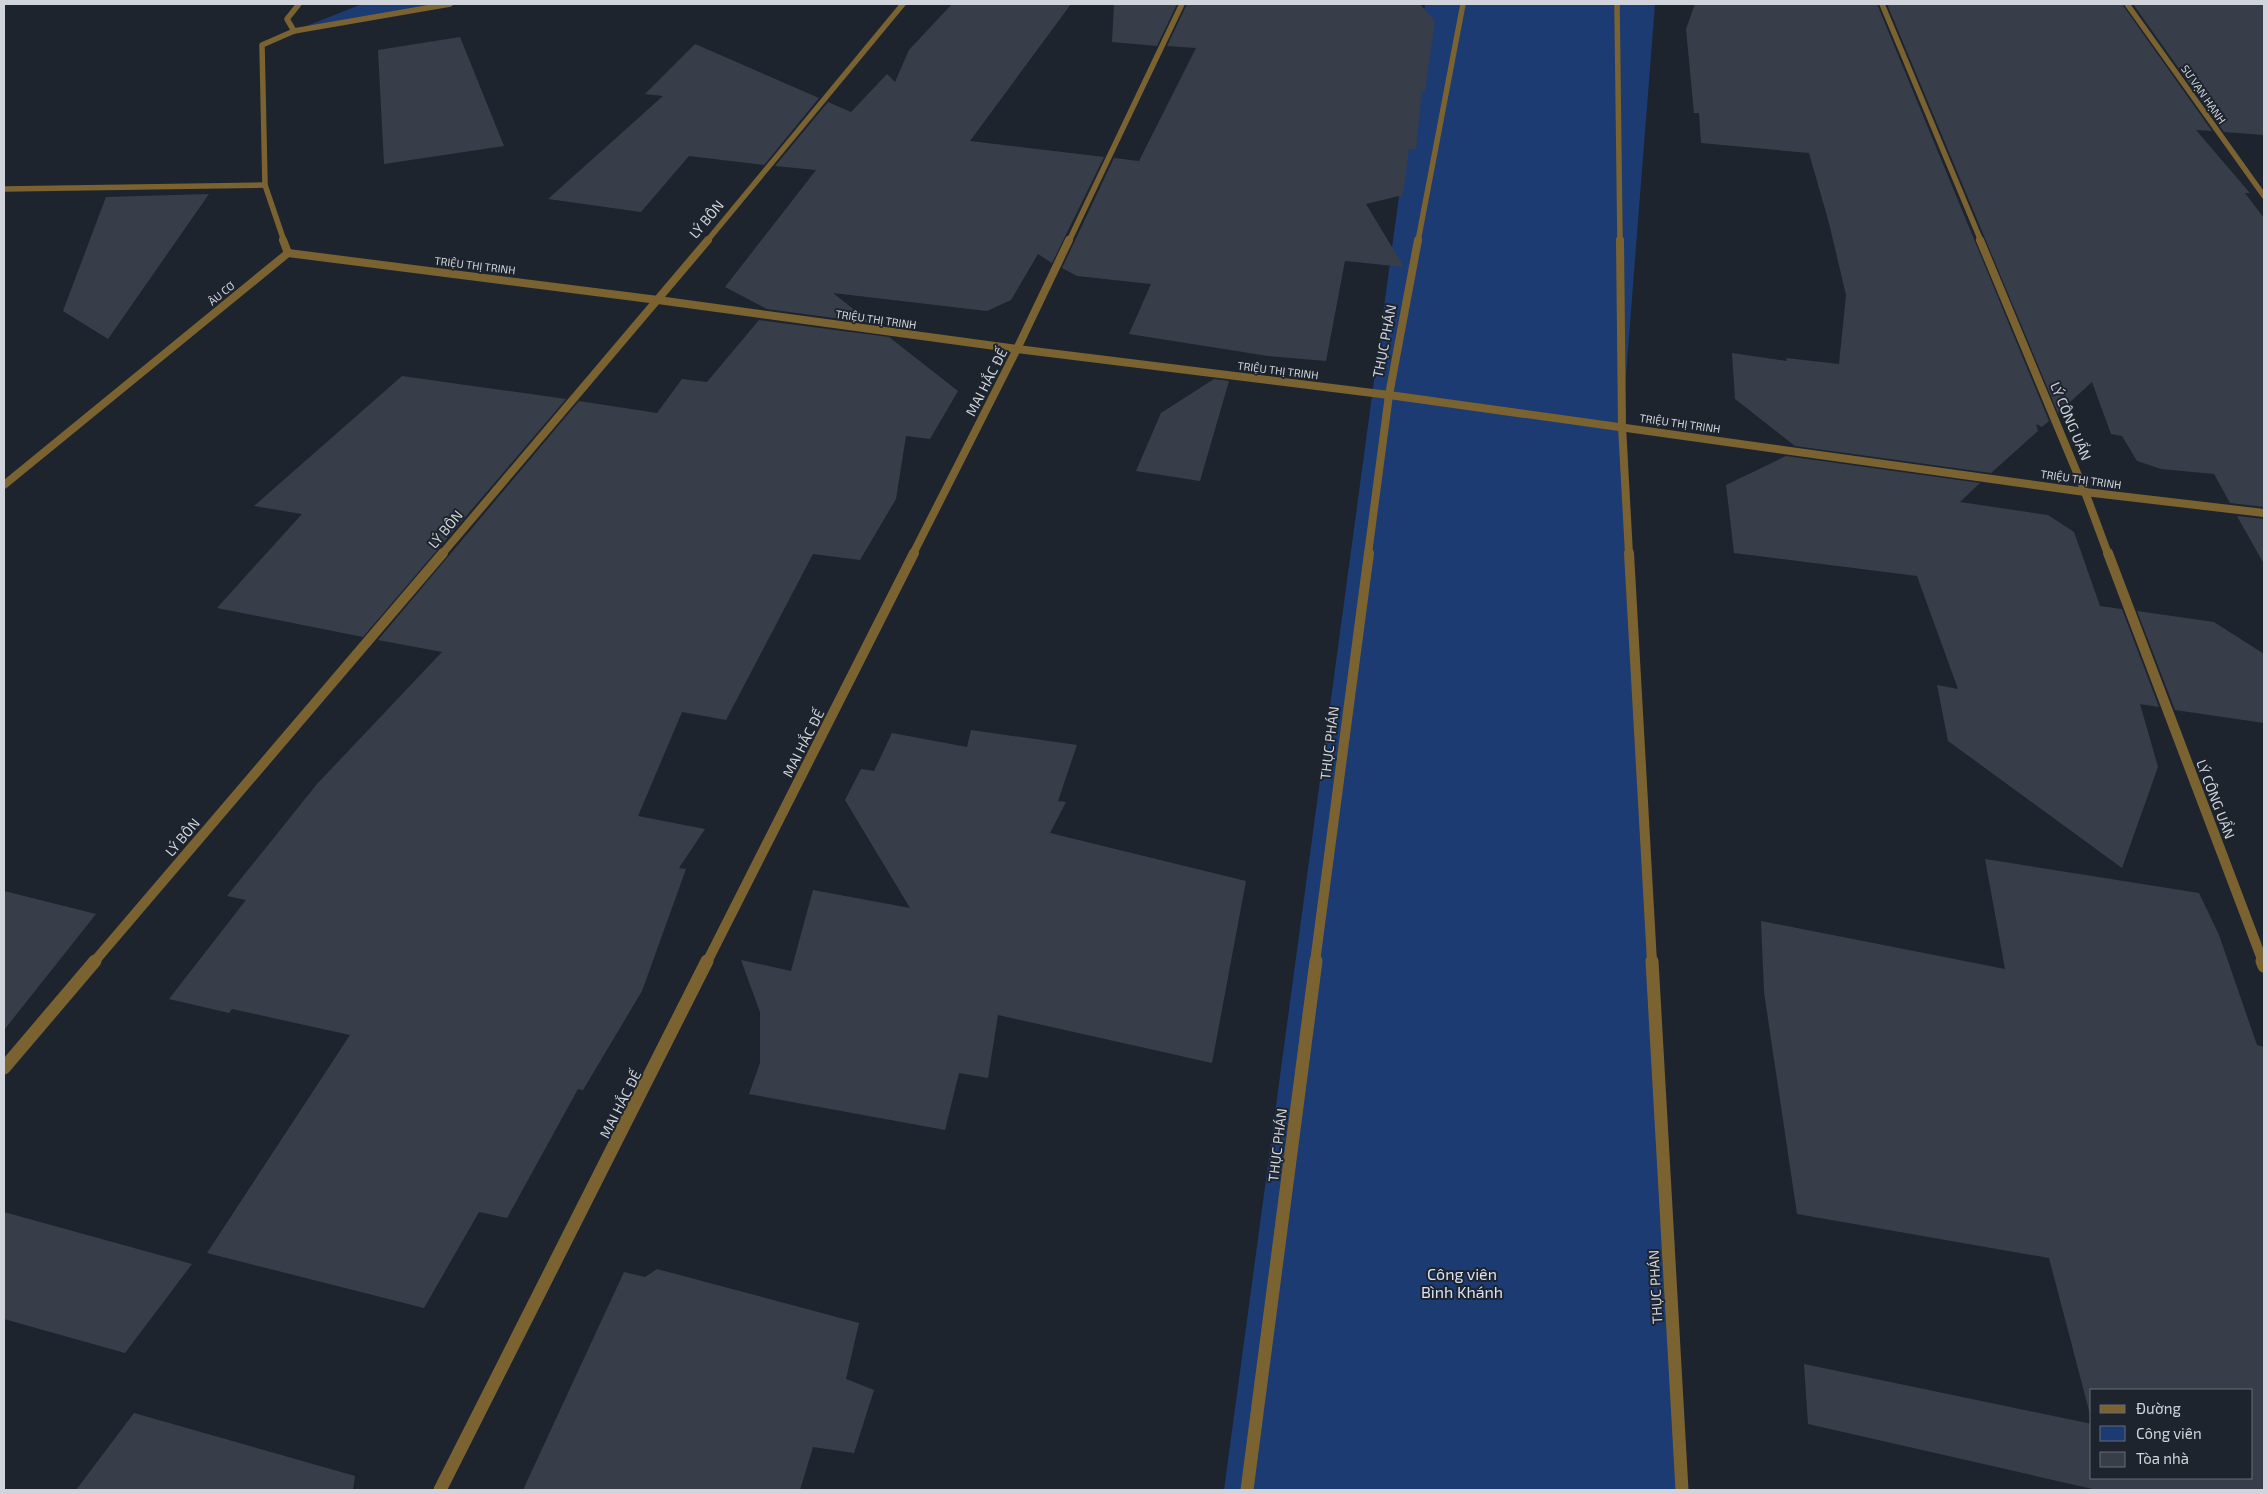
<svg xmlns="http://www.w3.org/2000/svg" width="2268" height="1494" font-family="'Exo 2',sans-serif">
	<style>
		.green { fill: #1b3b72 }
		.building { fill: #383e49 }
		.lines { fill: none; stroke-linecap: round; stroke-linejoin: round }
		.street-far3 { stroke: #7b6331; stroke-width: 5.5 }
		.street-far2 { stroke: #7b6331; stroke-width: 8 }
		.street-far1 { stroke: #7b6331; stroke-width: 10 }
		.street { stroke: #7b6331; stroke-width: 13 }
		.labels { text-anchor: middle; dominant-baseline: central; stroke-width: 4; stroke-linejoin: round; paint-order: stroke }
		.far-street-label { font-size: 11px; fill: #d1d5db; stroke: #1e242e }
		.street-label { font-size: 14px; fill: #d1d5db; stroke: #1e242e }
		.near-park-label { font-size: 16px; fill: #d7e2f4; stroke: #1e242e }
	</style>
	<rect width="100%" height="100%" fill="#1e242e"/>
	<!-- green -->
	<g class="green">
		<path d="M 362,4 L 441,4 L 294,31 Z"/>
		<path d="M 1425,4 L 1655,4 L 1622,426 L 1682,1490 L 1224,1490 Z"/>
	</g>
	<!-- building -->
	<g class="building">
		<path d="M 952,4 L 1071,4 L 970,141 L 1104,157 L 1052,263 L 1038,254 L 1011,300 L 987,311 L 833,293 L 871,323 L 767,309 L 725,287 L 816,170 L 775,166 L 828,102 L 851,112 L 887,74 L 895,82 L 909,50 Z"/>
		<path d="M 1114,4 L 1177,4 L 1157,46 L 1112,42 Z"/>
		<path d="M 1187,4 L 1420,4 L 1435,21 L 1425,91 L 1422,91 L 1416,149 L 1409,149 L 1403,195 L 1366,204 L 1404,267 L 1345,261 L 1326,361 L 1268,356 L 1129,334 L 1151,284 L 1077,276 L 1062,268 L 1114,158 L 1139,161 L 1196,48 L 1167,46 Z"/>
		<path d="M 1695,4 L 1877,4 L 2049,421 L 2042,427 L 2036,424 L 2038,431 L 1991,473 L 1795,446 L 1735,399 L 1732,353 L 1787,361 L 1786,358 L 1839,364 L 1846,295 L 1829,223 L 1809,153 L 1701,143 L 1699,113 L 1694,113 L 1686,29 Z"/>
		<path d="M 1887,4 L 2122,4 L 2212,131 L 2196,130 L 2250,193 L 2245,193 L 2264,218 L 2264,507 L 2230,503 L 2214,474 L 2161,469 L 2137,461 L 2122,436 L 2111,434 L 2092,382 L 2058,413 Z"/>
		<path d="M 2133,4 L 2264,4 L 2264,135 L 2224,132 Z"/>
		<path d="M 460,37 L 504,146 L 384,164 L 378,50 Z"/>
		<path d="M 695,44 L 819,98 L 764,165 L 689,156 L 641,212 L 548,199 L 663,96 L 645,94 Z"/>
		<path d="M 209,194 L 108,339 L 63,311 L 106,197 Z"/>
		<path d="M 759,320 L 889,337 L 958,391 L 930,439 L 906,436 L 896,499 L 860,560 L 813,554 L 726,720 L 682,712 L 638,816 L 705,829 L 679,868 L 686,869 L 642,991 L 583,1090 L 578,1089 L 507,1218 L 479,1212 L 424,1308 L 207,1253 L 350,1035 L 232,1009 L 229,1013 L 169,999 L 246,900 L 227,896 L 317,784 L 442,652 L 378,640 L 579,401 L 657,413 L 682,379 L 707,382 Z"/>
		<path d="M 402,376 L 566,399 L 363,637 L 217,608 L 302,514 L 254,506 Z"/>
		<path d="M 1214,379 L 1229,381 L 1200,481 L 1136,471 L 1161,413 Z"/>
		<path d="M 1786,456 L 1980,483 L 1960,502 L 2048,515 L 2074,532 L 2100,606 L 2122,609 L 2159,707 L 2140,704 L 2158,767 L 2122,868 L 1948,741 L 1937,685 L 1958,689 L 1917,576 L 1734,553 L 1726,485 Z"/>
		<path d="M 2237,516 L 2264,519 L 2264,564 Z"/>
		<path d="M 2137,611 L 2214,622 L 2264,654 L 2264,723 L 2175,710 Z"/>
		<path d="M 971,730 L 1077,745 L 1058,801 L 1066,802 L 1050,833 L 1246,881 L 1212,1063 L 998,1015 L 988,1078 L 959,1073 L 945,1130 L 749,1094 L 760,1063 L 760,1012 L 741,960 L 791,971 L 813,890 L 910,908 L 845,800 L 861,769 L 874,771 L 892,733 L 967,747 Z"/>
		<path d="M 1985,859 L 2199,893 L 2219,935 L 2257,1045 L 2264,1047 L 2264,1490 L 2097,1490 L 1808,1424 L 1804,1364 L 2092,1424 L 2092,1478 L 2252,1478 L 2252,1390 L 2092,1390 L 2092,1422 L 2049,1258 L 1797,1214 L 1764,992 L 1761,921 L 2005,969 Z"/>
		<path d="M 4,891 L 96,914 L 4,1030 Z"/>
		<path d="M 4,1212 L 192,1264 L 125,1353 L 4,1319 Z"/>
		<path d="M 657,1269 L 859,1323 L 846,1379 L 874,1390 L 854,1453 L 813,1447 L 800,1490 L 523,1490 L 624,1272 L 645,1277 Z"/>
		<path d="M 134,1413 L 355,1476 L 353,1490 L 76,1490 Z"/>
	</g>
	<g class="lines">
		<!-- street-far3 -->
		<g class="street-far3">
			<path d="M 1617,4 L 1620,241"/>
			<path d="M 1882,4 L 1981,241"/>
			<path d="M 2127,4 L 2264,196"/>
			<path d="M 294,31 L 287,19 L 299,4"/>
			<path d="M 4,189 L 265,185"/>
			<path d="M 284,241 L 265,185 L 262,45 L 294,31 L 450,4"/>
			<path d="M 707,241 L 903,4"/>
			<path d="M 1069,241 L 1182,4"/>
			<path d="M 1418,241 L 1463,4"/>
		</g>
		<!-- street-far2 -->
		<g class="street-far2">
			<path d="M 283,240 L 288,253"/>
			<path d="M 1620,240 L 1622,426 L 1629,554"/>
			<path d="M 1980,240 L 2085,492 L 2108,554"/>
			<path d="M 288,253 L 658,300 L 1017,349 L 1389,395 L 2085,492 L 2264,513"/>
			<path d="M 4,485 L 288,253"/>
			<path d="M 442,554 L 708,240"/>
			<path d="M 913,554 L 1017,349 L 1069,240"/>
			<path d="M 1368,554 L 1389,395 L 1418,240"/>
		</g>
		<!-- street-far1 -->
		<g class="street-far1">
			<path d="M 1629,553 L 1652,962"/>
			<path d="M 2108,553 L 2263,962"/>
			<path d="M 94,962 L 443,553"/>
			<path d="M 707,962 L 914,553"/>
			<path d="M 1315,962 L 1369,553"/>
		</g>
		<!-- street -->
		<g class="street">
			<path d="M 1652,961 L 1682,1490"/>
			<path d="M 2262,961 L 2264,966"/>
			<path d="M 4,1068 L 95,961"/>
			<path d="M 440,1490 L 707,961"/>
			<path d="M 1247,1490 L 1316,961"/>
		</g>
	</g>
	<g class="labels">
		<!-- far-street labels -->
		<g class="far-street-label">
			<text transform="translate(2204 94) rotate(55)">SƯ VẠN HẠNH</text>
			<text transform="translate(475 265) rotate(7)">TRIỆU THỊ TRINH</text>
			<text transform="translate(221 293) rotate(-39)">ÂU CƠ</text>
			<text transform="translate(876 319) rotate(8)">TRIỆU THỊ TRINH</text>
			<text transform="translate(1278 370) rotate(7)">TRIỆU THỊ TRINH</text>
			<text transform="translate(1680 423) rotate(8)">TRIỆU THỊ TRINH</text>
			<text transform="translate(2081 479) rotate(8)">TRIỆU THỊ TRINH</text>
		</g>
		<!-- street labels -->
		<g class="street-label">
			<text transform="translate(706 219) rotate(-50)">LÝ BÔN</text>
			<text transform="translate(1384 341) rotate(-79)">THỤC PHÁN</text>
			<text transform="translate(986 382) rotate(-63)">MAI HẮC ĐẾ</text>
			<text transform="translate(2071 421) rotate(67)">LÝ CÔNG UẨN</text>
			<text transform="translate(445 529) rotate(-50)">LÝ BÔN</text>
			<text transform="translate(803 743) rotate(-63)">MAI HẮC ĐẾ</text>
			<text transform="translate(1329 743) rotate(-83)">THỤC PHÁN</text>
			<text transform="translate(2216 799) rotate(69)">LÝ CÔNG UẨN</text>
			<text transform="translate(182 837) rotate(-50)">LÝ BÔN</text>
			<text transform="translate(620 1104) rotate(-63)">MAI HẮC ĐẾ</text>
			<text transform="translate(1277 1145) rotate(-83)">THỤC PHÁN</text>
			<text transform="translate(1655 1287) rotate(-93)">THỤC PHÁN</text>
		</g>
		<!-- near-park labels -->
		<g class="near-park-label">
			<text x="1462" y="1273">Công viên<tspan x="1462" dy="18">Bình Khánh</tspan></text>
		</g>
	</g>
	<!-- border -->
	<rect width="2268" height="1494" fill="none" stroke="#d1d5db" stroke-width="10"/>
	<!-- legend -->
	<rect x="2090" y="1389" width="162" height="90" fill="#1e242e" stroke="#666b73"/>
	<rect x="2100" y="1405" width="25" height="8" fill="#7b6331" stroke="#666b73"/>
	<text x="2136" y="1414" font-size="15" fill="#d1d5db">Đường</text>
	<rect x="2100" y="1426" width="25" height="15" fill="#1b3b72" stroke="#666b73"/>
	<text x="2136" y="1439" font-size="15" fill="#d1d5db">Công viên</text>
	<rect x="2100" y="1452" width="25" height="15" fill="#383e49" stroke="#666b73"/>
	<text x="2136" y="1464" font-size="15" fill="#d1d5db">Tòa nhà</text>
</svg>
